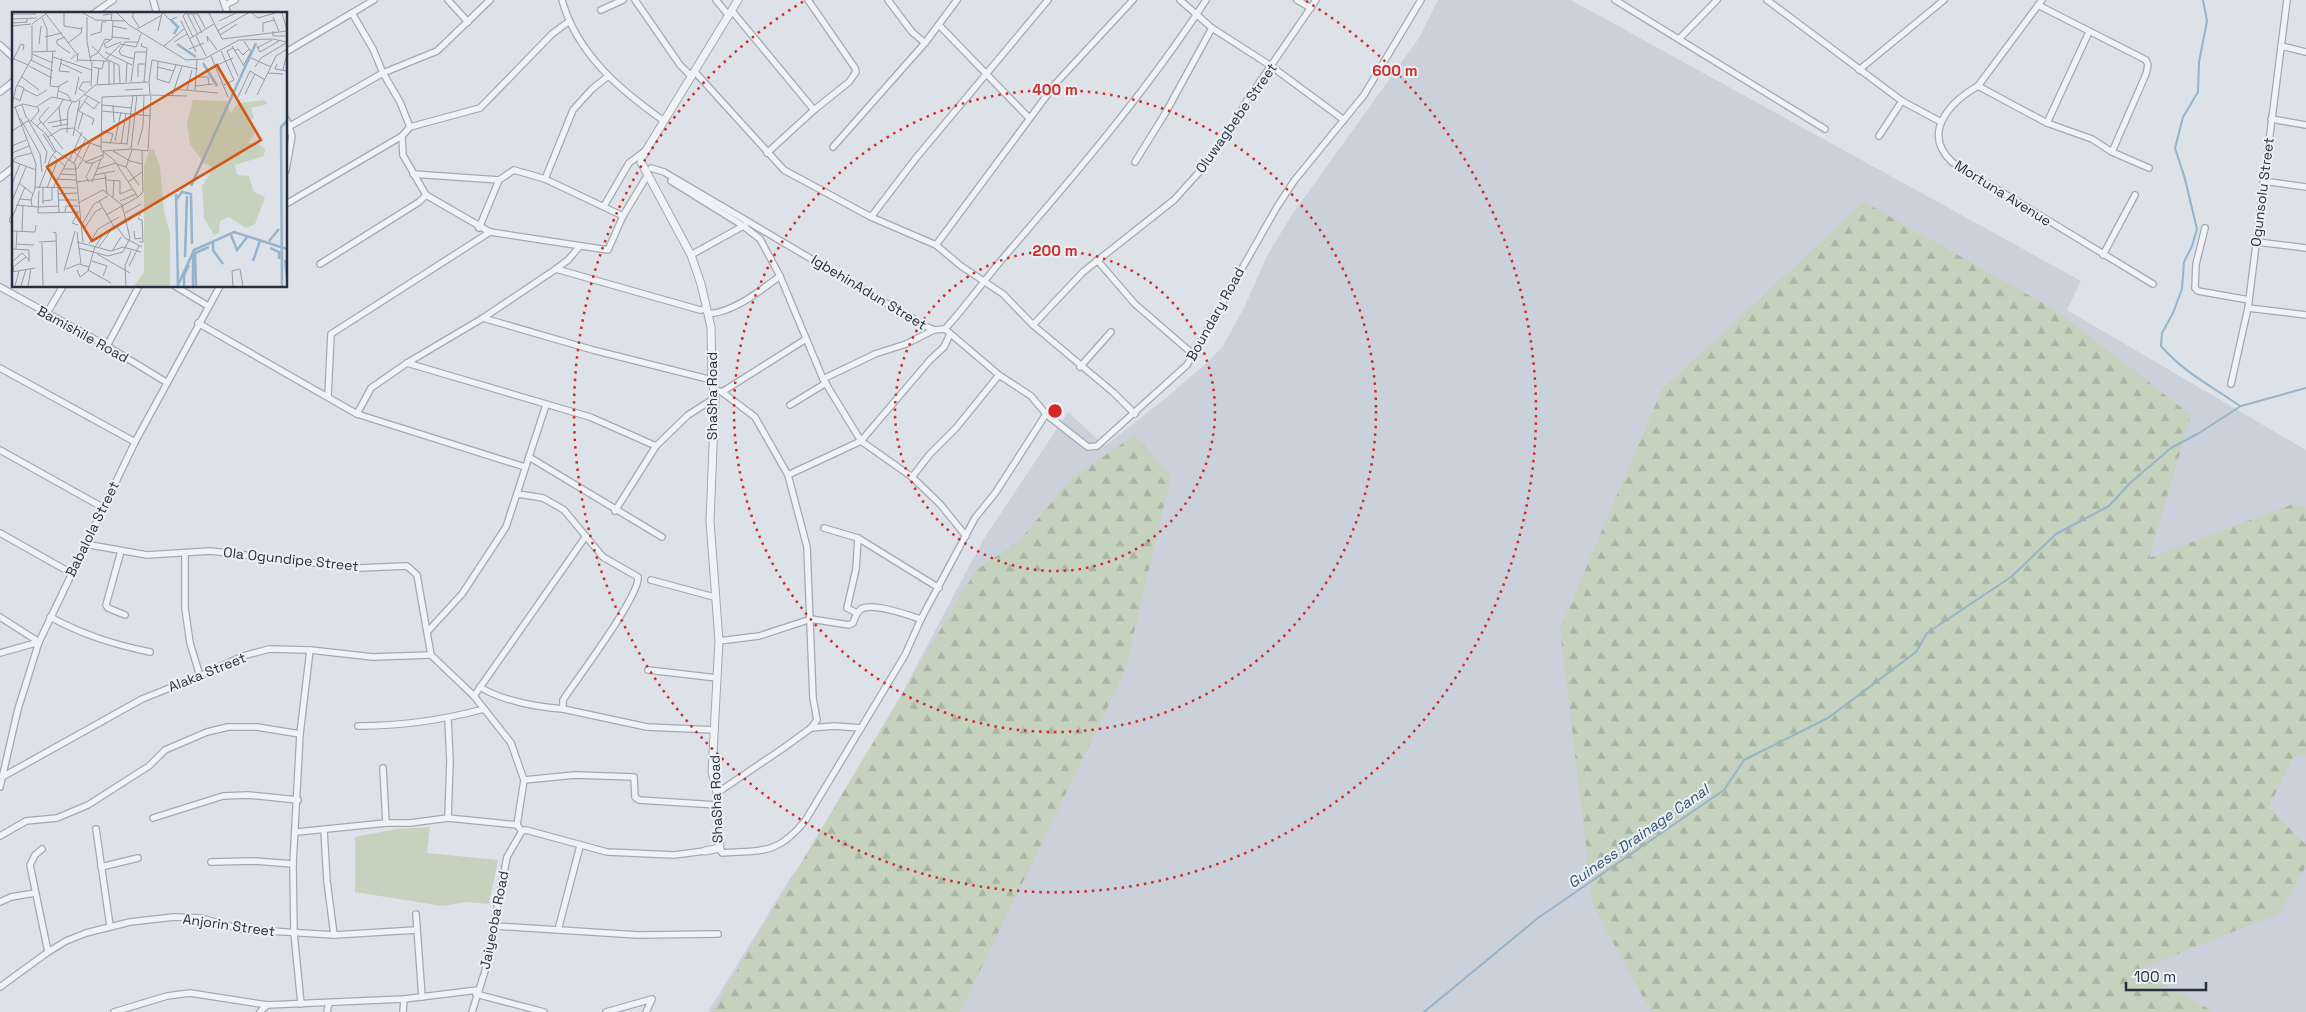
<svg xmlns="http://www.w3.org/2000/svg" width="2306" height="1012" font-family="'Space Grotesk',sans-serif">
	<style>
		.built { fill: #cbd1da }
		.forest { fill: url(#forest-firs) }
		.park { fill: #c4d2be }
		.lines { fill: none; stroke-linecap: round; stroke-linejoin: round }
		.stream { stroke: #95b3cb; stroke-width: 2 }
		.minor-casing { stroke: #a2a9b2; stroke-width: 8 }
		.tertiary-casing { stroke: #a2a9b2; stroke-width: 9 }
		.minor { stroke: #f0f3f6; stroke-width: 5.5 }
		.tertiary { stroke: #f0f3f6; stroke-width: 7 }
		.ring { fill: none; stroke: #d62828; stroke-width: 2.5; stroke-dasharray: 2.5 5 }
		.labels { text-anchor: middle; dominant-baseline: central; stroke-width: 4; stroke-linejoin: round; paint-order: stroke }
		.street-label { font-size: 14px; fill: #26313f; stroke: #ecf1f5 }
		.water-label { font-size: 15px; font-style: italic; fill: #2e5375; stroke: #ecf1f5 }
		.inset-river { fill: none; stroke: #95b3cb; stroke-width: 2.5 }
		.inset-road { fill: none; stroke: #949ba4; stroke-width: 1 }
		.view { fill: #d55511; fill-opacity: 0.15; stroke: #d55511; stroke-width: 2.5 }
		.inset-edge { fill: none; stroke: #26313f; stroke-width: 2.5 }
		.centre { fill: #d62828; stroke: #ecf1f5; stroke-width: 2.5 }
		.ring-label { font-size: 15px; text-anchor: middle; font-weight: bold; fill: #d62828; stroke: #ecf1f5; stroke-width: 4; stroke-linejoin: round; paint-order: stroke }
	</style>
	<defs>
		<pattern id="forest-firs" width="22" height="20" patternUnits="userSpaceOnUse" patternTransform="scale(1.25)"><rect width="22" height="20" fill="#c4d2be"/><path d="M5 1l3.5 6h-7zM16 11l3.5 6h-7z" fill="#a8b5a4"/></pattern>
	</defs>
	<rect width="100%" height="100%" fill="#dde2e8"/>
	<!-- built -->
	<path class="built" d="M 1438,0 L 1571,0 L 2081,281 L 2067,310 L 2306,450 L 2306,1012 L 708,1012 L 794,872 L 800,869 L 890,716 L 983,540 L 1068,412 L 1105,446 L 1167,397 L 1209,361 L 1223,346 L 1244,308 L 1267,256 L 1291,216 L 1419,38 Z"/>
	<!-- forest -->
	<g class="forest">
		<path d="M 1864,202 L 2057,311 L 2191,415 L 2149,558 L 2293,504 L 2306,507 L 2306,756 L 2294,756 L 2269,807 L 2306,845 L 2306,866 L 2280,913 L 2138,970 L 2214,1012 L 1651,1012 L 1593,906 L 1560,629 L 1662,389 Z"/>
		<path d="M 1135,435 L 1171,476 L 1125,671 L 960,1012 L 712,1012 L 976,570 L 1018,542 L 1072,478 Z"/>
	</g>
	<!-- park -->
	<path class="park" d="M 430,827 L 427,853 L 498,860 L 489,904 L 465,902 L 443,906 L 355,892 L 355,837 L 396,829 Z"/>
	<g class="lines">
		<!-- stream -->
		<g class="stream">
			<path d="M 2203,0 L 2207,21 L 2199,62 L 2198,92 L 2183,117 L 2175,148 L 2185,179 L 2197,229 L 2192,246 L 2184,262 L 2182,289 L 2173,313 L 2162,333 L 2161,346 C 2183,372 2213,387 2240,406"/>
			<path d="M 1424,1012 L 1538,918 L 1724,790 L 1744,760 L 1828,718 L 1916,652 L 1927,633 L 2011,577 L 2056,534 L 2109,506 L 2130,483 L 2171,448 L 2199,433 L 2241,406 L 2306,388"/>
		</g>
		<!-- minor casing -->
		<g class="minor-casing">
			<g id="minor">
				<path d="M 153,0 L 157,14"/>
				<path d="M 223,0 L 228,14"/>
				<path d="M 448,0 L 468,22"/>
				<path d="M 562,0 C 577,54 620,90 664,121"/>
				<path d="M 635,0 L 680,65 L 692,77"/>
				<path d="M 716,0 L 729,16"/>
				<path d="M 888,0 L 912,32 L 925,43"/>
				<path d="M 1180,0 L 1212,28 L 1271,66 L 1344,120"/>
				<path d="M 1297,0 L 1311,8"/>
				<path d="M 1615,0 L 1825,129"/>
				<path d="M 1767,0 L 1902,101 L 1941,122"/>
				<path d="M 2042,0 L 1978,86 C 1950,102 1921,133 1952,162 L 2153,284"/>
				<path d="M 225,5 L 235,0"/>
				<path d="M 2038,5 L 2146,60 L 2148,65 L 2146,74 L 2112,152"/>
				<path d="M 601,10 L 623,0"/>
				<path d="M 732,11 L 814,110"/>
				<path d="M 352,13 L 373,49 L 383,73 L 400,102 L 410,127 L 402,136 L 403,155 L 426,195 L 490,232 L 608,250 L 623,216 L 647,176"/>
				<path d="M 93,14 L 113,0"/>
				<path d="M 939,25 L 1029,118"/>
				<path d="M 1679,39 L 1717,0"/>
				<path d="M 0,45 L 14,58"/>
				<path d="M 2281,46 L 2306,52"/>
				<path d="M 286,52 L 374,0"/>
				<path d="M 1859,70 L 1944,0"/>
				<path d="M 695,72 L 784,170 L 871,217 L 936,245 L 961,266 L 1003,294 L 1033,325 L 1114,393 L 1135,414"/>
				<path d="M 1978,86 L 2047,123 L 2092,139 L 2112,152 L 2149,168"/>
				<path d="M 0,92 L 14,81"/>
				<path d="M 286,119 L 292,136 L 286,170"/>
				<path d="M 2271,119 L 2306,125"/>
				<path d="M 2047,123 L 2089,32"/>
				<path d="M 290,126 L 383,73 L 437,51 L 490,0"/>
				<path d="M 410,127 L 480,108 L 552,34 L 568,22"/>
				<path d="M 1879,136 L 1902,101"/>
				<path d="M 833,147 L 925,43 L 957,0"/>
				<path d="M 767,153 L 814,110 L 849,82 L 856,72 L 855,68 L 808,0"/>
				<path d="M 1135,162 L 1166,112 L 1212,28"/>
				<path d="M 651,168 L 664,172 L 925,326 L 934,330 L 945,329 C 968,304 987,276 1010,250 C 1079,170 1148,89 1206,0"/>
				<path d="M 413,174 L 499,180"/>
				<path d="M 0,178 L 14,167"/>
				<path d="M 545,179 L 573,110 L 592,89 L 607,77"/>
				<path d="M 671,181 L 742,225 L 760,239 L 780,276 L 823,379 L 861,441 L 912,477 L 940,504 L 966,536"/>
				<path d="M 2263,181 L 2306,187"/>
				<path d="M 286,204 L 402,136"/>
				<path d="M 604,206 L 629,163 L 645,151"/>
				<path d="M 871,217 L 916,158 L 1048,0"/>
				<path d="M 13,220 L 14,218"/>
				<path d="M 479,228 L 499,180 L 514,170 L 545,179 L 623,216"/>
				<path d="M 2205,228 L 2196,264 L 2195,288 L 2198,291 L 2249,300"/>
				<path d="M 2257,242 L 2306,248"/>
				<path d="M 936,245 L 1056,83 L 1133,0"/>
				<path d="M 691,255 L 745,225"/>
				<path d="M 2103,255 L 2135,195"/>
				<path d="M 1097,260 L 1135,304 L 1194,355"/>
				<path d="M 320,264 L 419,202 L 426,195"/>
				<path d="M 556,269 L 700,310 L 707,309"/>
				<path d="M 175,286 L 208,306"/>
				<path d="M 0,287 L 107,346 L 166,382"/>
				<path d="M 2248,308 L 2306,315"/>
				<path d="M 47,313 L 63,286"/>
				<path d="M 709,314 C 736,311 758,292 780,276"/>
				<path d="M 483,318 L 593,350 L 712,380"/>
				<path d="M 198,323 L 357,414 L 525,467"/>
				<path d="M 1033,325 L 1083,272 L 1174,200 L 1201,170 L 1234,125 L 1246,102 L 1316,0"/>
				<path d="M 945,329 L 999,375 L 1031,396 L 1046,414 L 1079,440 L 1088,447 L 1097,446 L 1187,365 L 1277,207 L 1294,181 L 1364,95 L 1421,0"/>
				<path d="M 107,346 L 139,286"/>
				<path d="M 407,363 L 590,417 L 656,446"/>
				<path d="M 1080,367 L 1111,332"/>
				<path d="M 0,368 L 135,442"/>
				<path d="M 823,379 L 875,354 L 906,344 L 934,330"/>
				<path d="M 2231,384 L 2248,308 L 2287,0"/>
				<path d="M 714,389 L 722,392 L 755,417 L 788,475 L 807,547 L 813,698 L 817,720 L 811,728 L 782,749 L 717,793"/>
				<path d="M 722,392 L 806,339"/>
				<path d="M 328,396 L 331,334 L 490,232"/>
				<path d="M 790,405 L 826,383"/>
				<path d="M 357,414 L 371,388 L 407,363 L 483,318 L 556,269 L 568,260 L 580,246"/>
				<path d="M 0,450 L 102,507"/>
				<path d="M 529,457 L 662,537"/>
				<path d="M 788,475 L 861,441 L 930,360 L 944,347 L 950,334"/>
				<path d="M 912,477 L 930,454 L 956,428 L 999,375"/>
				<path d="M 518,494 L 543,498 L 564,510 L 603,557 L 638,577 C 640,596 576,680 563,700 L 563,709 L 647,727 L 715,730"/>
				<path d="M 615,511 L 656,446 L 688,415 L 715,398"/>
				<path d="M 824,528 L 858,538 L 939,588"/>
				<path d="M 0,533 L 71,573"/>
				<path d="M 85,544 L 147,555 L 210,551 L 358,568 L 407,566 L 417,575 L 431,655 L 474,696 L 511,743 L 524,780 L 517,825"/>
				<path d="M 121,551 L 106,605 L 108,608 L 125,615"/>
				<path d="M 185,553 L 185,608 L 190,643 L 200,676"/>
				<path d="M 651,580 L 714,597"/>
				<path d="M 857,613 L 847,608 L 856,569 L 858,538"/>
				<path d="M 0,617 L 39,642"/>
				<path d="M 50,617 C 84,635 112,644 150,652"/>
				<path d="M 428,631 L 462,594 L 506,527 L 546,405"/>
				<path d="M 719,641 L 759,636 L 811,619 L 849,625 L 853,623 C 855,618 856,613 861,609 C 873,602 907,615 921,619"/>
				<path d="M 0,653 L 39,642"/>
				<path d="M 648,670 L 717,678"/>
				<path d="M 480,687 C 502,701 538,707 563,709"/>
				<path d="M 474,696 L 586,536"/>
				<path d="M 358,726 C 401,726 443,720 484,709"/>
				<path d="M 811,728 L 834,726 L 861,728"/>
				<path d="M 383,768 L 386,823"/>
				<path d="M 4,776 L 142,699 L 200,676 L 243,656 L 269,649 L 310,650 L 373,657 L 431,655"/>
				<path d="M 524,780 L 575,775 L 634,777 L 635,797 L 639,800 L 717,805"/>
				<path d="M 0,787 L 18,709 L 39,642 L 135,442 L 220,286"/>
				<path d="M 153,818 L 223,796 L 248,795 L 298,800"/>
				<path d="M 448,818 L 450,761 L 448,719"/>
				<path d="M 96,829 L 110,926"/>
				<path d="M 324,831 L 327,881 L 334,935"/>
				<path d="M 522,831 L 526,830 L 607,852 L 674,855 L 705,851"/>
				<path d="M 297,832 L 386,823 L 410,823 L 448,818 L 517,825 L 522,831"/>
				<path d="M 0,836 L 26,821 L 57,818 L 88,805 L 149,766 L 165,750 L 207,732 L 228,727 L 257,727 L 300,734"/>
				<path d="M 720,848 L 722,853 C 763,850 777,855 805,821 L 905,655 L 921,619 L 975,518 L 996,492 L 1046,414"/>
				<path d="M 42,849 L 35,855 L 30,865 L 48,952"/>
				<path d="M 211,862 L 254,861 L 293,864"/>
				<path d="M 101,867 L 138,858"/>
				<path d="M 0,902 L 11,897 L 35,893"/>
				<path d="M 416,914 L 422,997"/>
				<path d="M 495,926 L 638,935 L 718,934"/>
				<path d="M 558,930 L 580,846"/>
				<path d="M 0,987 L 48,952 L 66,941 L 86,933 L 130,922 L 174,917 L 201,918 L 240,929 L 334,935 L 416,930"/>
				<path d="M 476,994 L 544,1012"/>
				<path d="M 301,1004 L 294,933 L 293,864 L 300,734 L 310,650"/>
				<path d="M 114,1012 L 167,996 L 190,993 L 267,1005 L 404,999 L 478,990"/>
				<path d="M 260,1012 L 267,1005"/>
				<path d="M 327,1012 L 329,1003"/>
				<path d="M 403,1012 L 404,999"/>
				<path d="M 472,1012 L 485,971 L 507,857 L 522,831"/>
				<path d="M 606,1012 L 652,999 L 646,1012"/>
			</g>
		</g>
		<!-- tertiary casing -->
		<g class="tertiary-casing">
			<path id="tertiary" d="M 705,851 L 720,848 L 717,793 L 712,772 L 719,641 L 710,521 L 715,398 L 712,380 L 711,327 L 701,284 L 691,255 L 641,162 L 642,157 L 738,0"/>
		</g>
		<!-- minor -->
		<use href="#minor" class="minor"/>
		<!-- tertiary -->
		<use href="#tertiary" class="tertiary"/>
	</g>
	<!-- distance rings -->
	<g class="ring">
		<circle cx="1055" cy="411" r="160"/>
		<circle cx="1055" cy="411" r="321"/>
		<path d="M1306 1A481 481 0 1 1 804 1"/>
	</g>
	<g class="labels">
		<!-- street labels -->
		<g class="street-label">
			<text transform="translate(1236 118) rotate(-55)">Oluwagbebe Street</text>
			<text transform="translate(2262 192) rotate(-83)">Ogunsolu Street</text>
			<text transform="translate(2003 193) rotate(32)">Mortuna Avenue</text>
			<text transform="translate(869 292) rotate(31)">IgbehinAdun Street</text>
			<text transform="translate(1215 314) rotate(-61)">Boundary Road</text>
			<text transform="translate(83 334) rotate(29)">Bamishile Road</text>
			<text transform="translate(712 396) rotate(-90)">ShaSha Road</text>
			<text transform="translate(92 529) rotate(-64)">Babalola Street</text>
			<text transform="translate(291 559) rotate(6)">Ola Ogundipe Street</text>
			<text transform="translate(207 672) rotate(-22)">Alaka Street</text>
			<text transform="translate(716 799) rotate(-92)">ShaSha Road</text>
			<text transform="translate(494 920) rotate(-79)">Jaiyeoba Road</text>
			<text transform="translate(229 925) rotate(8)">Anjorin Street</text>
		</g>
		<!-- water labels -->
		<g class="water-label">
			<text transform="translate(1638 836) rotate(-35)">Guiness Drainage Canal</text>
		</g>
	</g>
	<!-- overview -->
	<g transform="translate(12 12)">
		<rect width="275" height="275" fill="#dde2e8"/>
		<path d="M 181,88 L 215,89 L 218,101 L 226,91 L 253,88 L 255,92 L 239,96 L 242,106 L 237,109 L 238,114 L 243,115 L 243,121 L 236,131 L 245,131 L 253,137 L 252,144 L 223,153 L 225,163 L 237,164 L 242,180 L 253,185 L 243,212 L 234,216 L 217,205 L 208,209 L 207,221 L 202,223 L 192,206 L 190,174 L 201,156 L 192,151 L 178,132 L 175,110 ZM 138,137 L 142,138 L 148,155 L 152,199 L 158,221 L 158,274 L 122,274 L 132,260 L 132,154 Z" fill="#c4d2be"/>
		<path class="inset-river" d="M 159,8 L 166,15 L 162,22M 165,32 L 184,45M 191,51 L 205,74M 179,174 L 244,31M 164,182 L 166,274M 164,188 L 170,180 L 179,182 L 180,232M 219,223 L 225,238 L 236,224M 257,229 L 267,217M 201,230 L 201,238 L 211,252M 258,236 L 267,240 L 267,247M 181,242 L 181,274M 173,245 L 175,184M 273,248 L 275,264M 241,249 L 248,229M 166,273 L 182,238 L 222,220 L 275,237M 172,274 L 172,263 L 177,253M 184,274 L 183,241 L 197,235M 270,274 L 269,115 L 275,109"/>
		<path class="inset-road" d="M 52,1 L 52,14 L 70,17M 71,1 L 84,8 L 113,9M 105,1 L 117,13 L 174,48 L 192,47 L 227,28 L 261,27 L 275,30M 122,1 L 120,4 L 127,15M 151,1 L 158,8 L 165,5M 174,1 L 171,4 L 181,25M 197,1 L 210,27 L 275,19M 240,1 L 246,6 L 263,1M 270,1 L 275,18M 0,2 L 24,2M 34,2 L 64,41M 174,2 L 186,2 L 193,16M 91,3 L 100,2 L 99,8M 176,3 L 186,23M 181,3 L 190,21M 75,5 L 75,30 L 79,50M 261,5 L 267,19M 30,6 L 35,17 L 35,39M 0,7 L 25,6M 169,9 L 184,40M 207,9 L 224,1M 0,11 L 15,10 L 15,6M 20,12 L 35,1M 0,14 L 19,12M 100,14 L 115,17M 125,17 L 150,3M 146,19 L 150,1M 205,19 L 236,1M 261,19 L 261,24 L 275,24M 251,20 L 251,11 L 262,8M 78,23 L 89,20 L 90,10 L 94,10M 208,23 L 225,12M 184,24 L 194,44M 33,25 L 50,21M 53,25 L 45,28 L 45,32 L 58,41M 100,25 L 118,27M 177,27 L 202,12M 162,30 L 175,22M 196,30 L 195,24 L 205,38M 56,31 L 69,21 L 70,15M 130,31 L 129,34 L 135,36 L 132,70M 27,32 L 29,14M 92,32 L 100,27 L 101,9M 92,32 L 94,36 L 109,30M 80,34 L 92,46 L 107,53 L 108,71M 152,34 L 172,17M 220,34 L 232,54M 245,34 L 248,40 L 267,29M 221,36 L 215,39 L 226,64M 245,36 L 260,28M 177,37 L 192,31M 41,39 L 38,74 L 47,75M 209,39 L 222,68 L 212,73M 222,39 L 226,37 L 231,43 L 237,37M 20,40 L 44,39M 93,40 L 120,53M 20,42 L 41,51M 199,44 L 216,85M 41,45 L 80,58M 78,45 L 86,41 L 93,27 L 99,28M 0,46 L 16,53M 50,46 L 47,59 L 58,60M 239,46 L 259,55M 59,47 L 66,41 L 65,50M 94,47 L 109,32 L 124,35 L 129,22M 122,47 L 109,43 L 107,39 L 113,30 L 126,30M 19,48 L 41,59M 66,48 L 96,49M 140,48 L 186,57M 0,50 L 9,32 L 12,33 L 11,38M 146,50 L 145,67 L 157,71 L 164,53M 48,51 L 70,61M 102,51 L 102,72M 265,52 L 263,57 L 275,59M 17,54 L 40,66M 203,54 L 221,46M 231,54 L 239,40 L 232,29M 81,55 L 90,57 L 92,49M 145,55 L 162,59M 243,55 L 249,46 L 274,31M 271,58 L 275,41M 256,61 L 271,62M 10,65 L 27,78M 126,65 L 126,52 L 133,52M 185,65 L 196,65 L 197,73M 137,69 L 140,48M 114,70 L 115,51M 119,70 L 123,40 L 134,40M 85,72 L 87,56M 97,72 L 97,49M 79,74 L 80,50M 184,74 L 201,72M 11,77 L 25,84 L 35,78M 162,77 L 206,81M 113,78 L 131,77M 175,78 L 180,58M 183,78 L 185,48M 47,79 L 56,83 L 59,89M 73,80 L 67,77 L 71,70 L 78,70M 72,82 L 88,91M 233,82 L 243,62M 63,83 L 67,65M 138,83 L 175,84M 245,83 L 264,44 L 275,37M 160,84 L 170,54M 226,85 L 238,59 L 253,68M 3,86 L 8,89 L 12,76 L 5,73M 45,86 L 47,74 L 56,69M 72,89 L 82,97 L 87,90M 10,93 L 14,105 L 34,122 L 44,139 L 63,152 L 71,230M 90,93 L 120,96M 101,93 L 102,110M 0,94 L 4,75 L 20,46 L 20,13M 3,95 L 24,152 L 23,176 L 19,188M 0,96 L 11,92 L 24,95 L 40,85 L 64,90 L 83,73 L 136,70M 65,98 L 82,107 L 80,113M 67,98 L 76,84M 90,99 L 139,104M 8,106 L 28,142 L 30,160M 16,108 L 35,140 L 33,151M 19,109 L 27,99 L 26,95M 29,110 L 27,107 L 37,95M 36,111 L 56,107M 31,112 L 47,95M 49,113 L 47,95 L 51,88M 25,114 L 29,110 L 31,112 L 51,137M 40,115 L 56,112M 66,117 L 71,101M 0,119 L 16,109M 90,119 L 101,122 L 98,132M 55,121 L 56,98 L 60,90M 31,122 L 43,141M 61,124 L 68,88M 36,125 L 49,117 L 62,116 L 78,131 L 89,135M 103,129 L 109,100M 90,130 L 116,132M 109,132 L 114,101M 115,132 L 121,83M 126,133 L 131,114 L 132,83M 0,134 L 14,128M 119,137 L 136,139 L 139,84M 91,139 L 119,137 L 125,83M 101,139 L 118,149 L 130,152M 62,140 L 75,151 L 81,151 L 91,146 L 91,139M 0,141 L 17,134M 40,143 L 53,154M 71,146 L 78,131M 0,149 L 24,158M 1,149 L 4,145 L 20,141M 57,149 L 70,120M 73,150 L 91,143M 62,151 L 74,126M 105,152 L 114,155 L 127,173M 114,155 L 120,138M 51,157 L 65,157 L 71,147M 85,157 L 104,151M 93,161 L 95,182M 49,162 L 64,163M 82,163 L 103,159M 44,167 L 64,168M 95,168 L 108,169 L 108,182 L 120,177M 64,170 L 95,166M 77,170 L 74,165 L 81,151M 80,170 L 89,147M 116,170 L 130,160M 7,171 L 21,182M 0,172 L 8,152M 23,175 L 64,176M 27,176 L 39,145 L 44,139M 31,176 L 31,192M 35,176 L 46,147M 41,176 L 56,148M 46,176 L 47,201M 27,179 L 26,201 L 67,200M 46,182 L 65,181M 101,185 L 102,168M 126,185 L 131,180 L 130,139M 7,187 L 19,188 L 20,194M 47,188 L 65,188M 0,189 L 14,155M 31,189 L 40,188 L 40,176M 87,189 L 102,215M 108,189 L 124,182M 66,191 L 91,178 L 110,193M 4,193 L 26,195M 26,195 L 47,194M 53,200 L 54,194 L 66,194M 66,201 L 60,211 L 66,213M 113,201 L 129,192M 94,203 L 126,185 L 102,148 L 89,138 L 90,85 L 138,83 L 137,69M 0,206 L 13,175M 114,207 L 127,200 L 128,204M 70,212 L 82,192 L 96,184M 104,214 L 113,226 L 130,235M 72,217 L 83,200 L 90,196M 0,219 L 23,220 L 24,213M 10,219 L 11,194M 122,219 L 123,227 L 130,226M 41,220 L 44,221 L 45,261M 65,220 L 69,252M 27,230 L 44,229M 65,230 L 99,239 L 111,235 L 129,240M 127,230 L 131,230 L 130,208 L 126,207 L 127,205M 30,231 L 31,274M 5,232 L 22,233M 77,232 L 86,217 L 107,205M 83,235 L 92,221 L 114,207M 87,235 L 99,218M 66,236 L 96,244 L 111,240 L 118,226 L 110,193M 0,237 L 17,238 L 17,250M 4,237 L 5,219M 100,239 L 109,225M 85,242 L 118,261M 80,249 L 95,254 L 91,264M 0,250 L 10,241 L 17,248M 117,254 L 127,234M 54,257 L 67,252 L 77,255M 65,258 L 68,265 L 76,259 L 83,234M 76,258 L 99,271M 52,259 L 63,219M 0,260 L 23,256M 2,260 L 1,255 L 14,245M 3,274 L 7,259M 9,274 L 14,257M 16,274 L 19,256M 114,274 L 113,254 L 119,239M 221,274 L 220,259 L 228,257 L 231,274"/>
		<path class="view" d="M 205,53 L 249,128 L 80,229 L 35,155 Z"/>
		<rect width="275" height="275" class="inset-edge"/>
	</g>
	<circle cx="1055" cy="411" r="8" class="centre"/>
	<g class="ring-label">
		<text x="1395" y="76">600 m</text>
		<text x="1055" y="95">400 m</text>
		<text x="1055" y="256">200 m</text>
	</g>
	<!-- scale -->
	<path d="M2126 982v8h80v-8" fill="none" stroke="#26313f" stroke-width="2.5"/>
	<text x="2134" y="982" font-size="15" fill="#26313f" stroke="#ecf1f5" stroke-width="4" paint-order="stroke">100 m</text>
</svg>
